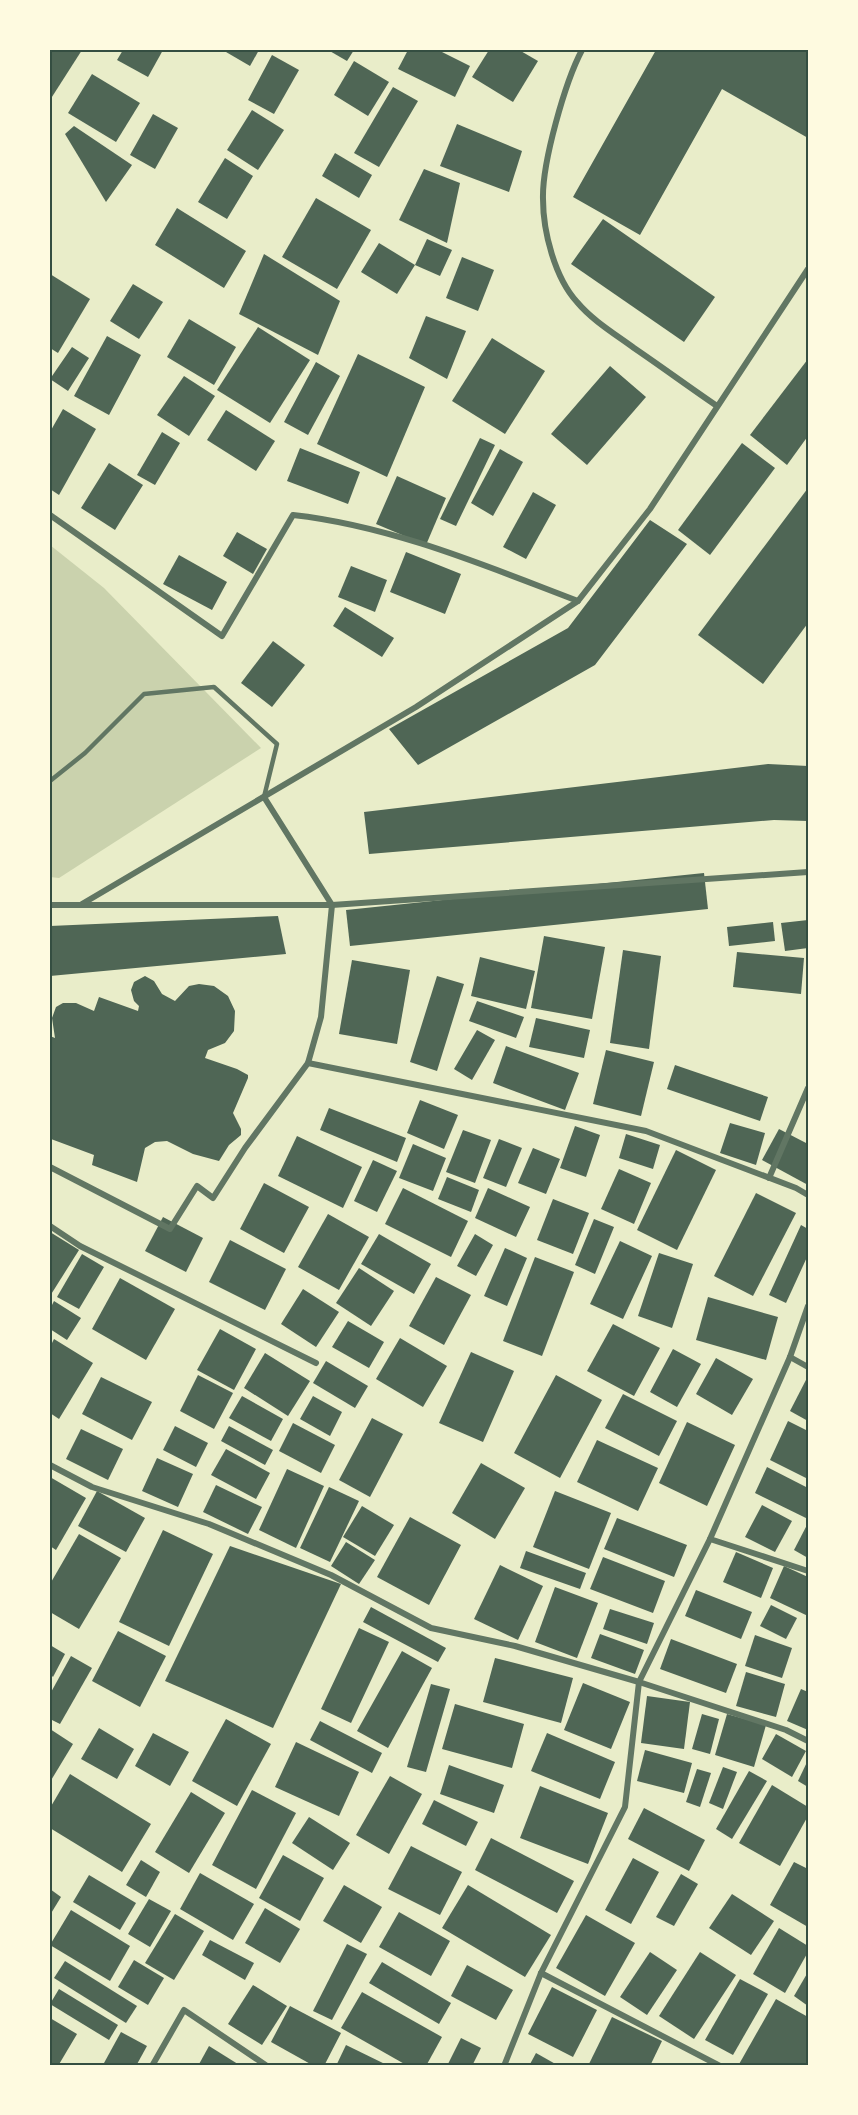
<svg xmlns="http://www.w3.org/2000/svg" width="858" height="2115" font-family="Mulish,sans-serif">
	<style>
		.green { fill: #cad2ad }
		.building { fill: #4f6655 }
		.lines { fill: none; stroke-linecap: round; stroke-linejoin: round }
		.service { stroke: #617663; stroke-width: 4.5 }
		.minor { stroke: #617663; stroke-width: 6 }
		.neatline { fill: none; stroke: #344e41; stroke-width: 2 }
	</style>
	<rect width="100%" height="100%" fill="#e9edc9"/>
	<!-- green -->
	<path class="green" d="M 50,545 L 104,588 L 261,748 L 59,878 L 50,877 Z"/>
	<!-- building -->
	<g class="building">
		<path d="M 50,50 L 82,50 L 50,100 Z"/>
		<path d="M 123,50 L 163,50 L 148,77 L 117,60 Z"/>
		<path d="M 228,50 L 259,50 L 250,66 L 226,52 Z"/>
		<path d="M 328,50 L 354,50 L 347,61 Z"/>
		<path d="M 408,50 L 438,50 L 470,66 L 455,97 L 398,69 Z"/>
		<path d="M 489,50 L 519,50 L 538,61 L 513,102 L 472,77 Z"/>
		<path d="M 656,50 L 808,50 L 808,138 L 722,89 L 640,235 L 573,197 Z"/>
		<path d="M 272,55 L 299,70 L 274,114 L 248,100 Z"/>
		<path d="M 354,61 L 389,82 L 368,116 L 334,95 Z"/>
		<path d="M 92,74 L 140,103 L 116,142 L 68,113 Z"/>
		<path d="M 393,87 L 418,101 L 379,167 L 354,153 Z"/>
		<path d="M 252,110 L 284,130 L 258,170 L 227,150 Z"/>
		<path d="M 153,114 L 178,128 L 155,169 L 130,155 Z"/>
		<path d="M 457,124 L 522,151 L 509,192 L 440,166 Z"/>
		<path d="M 74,126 L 132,165 L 106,202 L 65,134 Z"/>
		<path d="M 335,153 L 372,175 L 359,198 L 322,176 Z"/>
		<path d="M 225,158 L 253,176 L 227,219 L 198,202 Z"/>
		<path d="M 424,169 L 460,183 L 447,243 L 399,220 Z"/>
		<path d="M 316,198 L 371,230 L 337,289 L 282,257 Z"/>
		<path d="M 177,208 L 246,251 L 224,288 L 155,245 Z"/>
		<path d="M 603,219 L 715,297 L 684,342 L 571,264 Z"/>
		<path d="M 427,239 L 452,250 L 440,276 L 415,265 Z"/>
		<path d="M 379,243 L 415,265 L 397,294 L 361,272 Z"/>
		<path d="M 264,254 L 340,301 L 318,355 L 239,314 Z"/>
		<path d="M 462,257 L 494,270 L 478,311 L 446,298 Z"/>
		<path d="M 50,274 L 90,299 L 58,353 L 50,348 Z"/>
		<path d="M 133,284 L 163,302 L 139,339 L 110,321 Z"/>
		<path d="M 426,316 L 466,331 L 447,379 L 409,358 Z"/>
		<path d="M 189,319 L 236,347 L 214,385 L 167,357 Z"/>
		<path d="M 258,327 L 310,360 L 270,423 L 217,390 Z"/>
		<path d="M 107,336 L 141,355 L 109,415 L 74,396 Z"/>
		<path d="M 492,338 L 545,371 L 505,434 L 452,401 Z"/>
		<path d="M 72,347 L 89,358 L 68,391 L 50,379 Z"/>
		<path d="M 358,354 L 425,387 L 387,477 L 317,444 Z"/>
		<path d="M 808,359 L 808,436 L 787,465 L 750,435 Z"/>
		<path d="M 316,362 L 340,376 L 308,435 L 284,422 Z"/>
		<path d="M 610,366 L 646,397 L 587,465 L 551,434 Z"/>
		<path d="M 184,376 L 215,396 L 189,436 L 157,415 Z"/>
		<path d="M 63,409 L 96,429 L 59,495 L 50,489 L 50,432 Z"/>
		<path d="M 226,410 L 275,441 L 256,471 L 207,440 Z"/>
		<path d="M 162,432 L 180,443 L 155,485 L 137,475 Z"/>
		<path d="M 480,438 L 495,445 L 456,526 L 440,519 Z"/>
		<path d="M 742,443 L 775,468 L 710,555 L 678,530 Z"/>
		<path d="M 300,448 L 360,472 L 348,504 L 287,481 Z"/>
		<path d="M 500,449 L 523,462 L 493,516 L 471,503 Z"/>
		<path d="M 109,463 L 143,485 L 115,530 L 81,508 Z"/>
		<path d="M 397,476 L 446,498 L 426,545 L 376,524 Z"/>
		<path d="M 808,488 L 808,623 L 763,684 L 698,635 Z"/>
		<path d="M 533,492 L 556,505 L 526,559 L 503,547 Z"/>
		<path d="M 650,520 L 687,544 L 595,665 L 418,765 L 389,729 L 568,628 Z"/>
		<path d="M 237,532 L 267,549 L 253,574 L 223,556 Z"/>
		<path d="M 406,552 L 461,574 L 445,614 L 390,592 Z"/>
		<path d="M 179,555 L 227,582 L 212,610 L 163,584 Z"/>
		<path d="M 351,566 L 387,580 L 375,612 L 338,597 Z"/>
		<path d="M 345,607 L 394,638 L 382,657 L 333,626 Z"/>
		<path d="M 273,641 L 305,665 L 272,707 L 241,683 Z"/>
		<path d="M 768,764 L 808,766 L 808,821 L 774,820 L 369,854 L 364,812 Z"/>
		<path d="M 704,873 L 708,909 L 350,946 L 346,910 Z"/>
		<path d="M 278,916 L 286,954 L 50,976 L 50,926 Z"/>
		<path d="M 808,920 L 808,948 L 785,951 L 781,923 Z"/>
		<path d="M 773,922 L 775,941 L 729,946 L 727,927 Z"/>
		<path d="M 544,936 L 605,947 L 592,1019 L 531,1008 Z"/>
		<path d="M 623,950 L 661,956 L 649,1049 L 610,1043 Z"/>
		<path d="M 737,952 L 804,958 L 801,994 L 733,987 Z"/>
		<path d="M 480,957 L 535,971 L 526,1009 L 471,996 Z"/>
		<path d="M 352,960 L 410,970 L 397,1044 L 339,1034 Z"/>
		<path d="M 145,976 L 154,981 L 162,994 L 175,1001 L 189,986 L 199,984 L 214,986 L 228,996 L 235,1011 L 234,1031 L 225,1043 L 208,1050 L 205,1058 L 237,1069 L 248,1075 L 248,1078 L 233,1113 L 241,1129 L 241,1135 L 229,1145 L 219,1161 L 193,1154 L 167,1141 L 155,1142 L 145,1148 L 137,1182 L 92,1165 L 94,1155 L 51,1139 L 50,1036 L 55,1038 L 52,1018 L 56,1007 L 63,1003 L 76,1003 L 94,1011 L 99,997 L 138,1011 L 139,1006 L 134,1001 L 131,990 L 134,982 Z"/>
		<path d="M 437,976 L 464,984 L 437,1071 L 410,1062 Z"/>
		<path d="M 477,1001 L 524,1017 L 516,1038 L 469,1021 Z"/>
		<path d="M 536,1018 L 590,1030 L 584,1058 L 529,1047 Z"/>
		<path d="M 477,1030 L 495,1040 L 472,1080 L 454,1069 Z"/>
		<path d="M 506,1046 L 579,1073 L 565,1110 L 493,1083 Z"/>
		<path d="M 606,1050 L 654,1062 L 641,1116 L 593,1104 Z"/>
		<path d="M 675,1065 L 768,1097 L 760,1121 L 667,1089 Z"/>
		<path d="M 420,1100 L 458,1115 L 444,1149 L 407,1133 Z"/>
		<path d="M 329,1108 L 406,1138 L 397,1162 L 320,1130 Z"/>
		<path d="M 730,1123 L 765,1133 L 756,1165 L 720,1153 Z"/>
		<path d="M 575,1126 L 600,1135 L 586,1177 L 560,1168 Z"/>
		<path d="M 779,1129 L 808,1144 L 808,1185 L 762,1160 Z"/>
		<path d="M 463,1130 L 491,1140 L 475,1183 L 446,1172 Z"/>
		<path d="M 626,1134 L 660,1145 L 653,1169 L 619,1158 Z"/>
		<path d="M 297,1136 L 362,1167 L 343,1208 L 278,1176 Z"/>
		<path d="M 499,1139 L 522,1148 L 506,1187 L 483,1178 Z"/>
		<path d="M 413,1144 L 446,1158 L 433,1191 L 399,1178 Z"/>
		<path d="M 533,1148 L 560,1159 L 546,1194 L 518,1183 Z"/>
		<path d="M 676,1150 L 716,1170 L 677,1250 L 637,1230 Z"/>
		<path d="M 373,1160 L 397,1171 L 377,1212 L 354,1201 Z"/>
		<path d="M 619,1169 L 651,1183 L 634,1224 L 601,1209 Z"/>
		<path d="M 447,1177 L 479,1190 L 471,1212 L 438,1199 Z"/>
		<path d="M 264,1183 L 309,1207 L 284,1253 L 240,1229 Z"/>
		<path d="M 403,1188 L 468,1221 L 451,1257 L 385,1224 Z"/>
		<path d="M 488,1188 L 530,1207 L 516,1237 L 475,1218 Z"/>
		<path d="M 756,1193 L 796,1213 L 753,1296 L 714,1276 Z"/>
		<path d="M 553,1199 L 589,1213 L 573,1254 L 537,1240 Z"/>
		<path d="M 328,1214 L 369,1237 L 339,1290 L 298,1267 Z"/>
		<path d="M 163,1217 L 203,1238 L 186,1272 L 145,1251 Z"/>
		<path d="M 594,1219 L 614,1227 L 595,1274 L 575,1265 Z"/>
		<path d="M 801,1225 L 808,1229 L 808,1255 L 786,1303 L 769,1295 Z"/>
		<path d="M 50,1232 L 79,1250 L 50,1296 Z"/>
		<path d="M 379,1234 L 431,1264 L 414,1294 L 361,1264 Z"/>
		<path d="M 475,1234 L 493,1245 L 476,1276 L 457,1266 Z"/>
		<path d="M 230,1240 L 286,1269 L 265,1310 L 209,1282 Z"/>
		<path d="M 620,1241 L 652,1256 L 623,1319 L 590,1304 Z"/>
		<path d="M 505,1248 L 527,1258 L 507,1306 L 484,1296 Z"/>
		<path d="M 659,1253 L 693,1264 L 672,1328 L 638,1316 Z"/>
		<path d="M 82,1254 L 104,1267 L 79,1309 L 57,1297 Z"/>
		<path d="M 535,1257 L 574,1272 L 542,1356 L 503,1341 Z"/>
		<path d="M 359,1268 L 394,1291 L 371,1326 L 336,1303 Z"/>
		<path d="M 436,1277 L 471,1295 L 444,1345 L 409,1326 Z"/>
		<path d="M 120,1278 L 175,1309 L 146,1360 L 92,1329 Z"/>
		<path d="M 303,1289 L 339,1312 L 316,1347 L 281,1324 Z"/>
		<path d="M 708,1297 L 778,1317 L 766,1360 L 696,1340 Z"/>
		<path d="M 54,1301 L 81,1318 L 67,1340 L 50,1329 L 50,1309 Z"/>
		<path d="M 348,1321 L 384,1342 L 369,1368 L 332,1347 Z"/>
		<path d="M 613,1324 L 660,1348 L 634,1396 L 587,1371 Z"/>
		<path d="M 220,1329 L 256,1349 L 234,1390 L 197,1370 Z"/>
		<path d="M 400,1338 L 447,1366 L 423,1407 L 376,1379 Z"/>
		<path d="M 54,1339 L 93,1363 L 59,1419 L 50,1413 L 50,1347 Z"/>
		<path d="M 673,1349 L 701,1364 L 677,1407 L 650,1392 Z"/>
		<path d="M 471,1352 L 514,1371 L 483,1442 L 439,1423 Z"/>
		<path d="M 265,1353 L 310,1381 L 288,1416 L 244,1388 Z"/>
		<path d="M 716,1358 L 753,1379 L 732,1415 L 696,1394 Z"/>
		<path d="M 326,1361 L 368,1386 L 355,1408 L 313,1383 Z"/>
		<path d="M 198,1375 L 233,1393 L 214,1429 L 180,1411 Z"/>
		<path d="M 556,1375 L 602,1400 L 560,1478 L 514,1453 Z"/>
		<path d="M 808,1376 L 808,1421 L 790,1411 Z"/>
		<path d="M 101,1377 L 152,1402 L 132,1440 L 82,1414 Z"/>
		<path d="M 623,1394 L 677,1421 L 659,1456 L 605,1428 Z"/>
		<path d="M 242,1396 L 283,1419 L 271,1441 L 229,1418 Z"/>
		<path d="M 313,1396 L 342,1412 L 330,1436 L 300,1419 Z"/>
		<path d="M 372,1418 L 403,1434 L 370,1497 L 339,1480 Z"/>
		<path d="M 788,1421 L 808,1431 L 808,1479 L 770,1460 Z"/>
		<path d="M 687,1422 L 735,1445 L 707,1506 L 659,1483 Z"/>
		<path d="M 293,1423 L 335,1445 L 321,1473 L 279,1451 Z"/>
		<path d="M 175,1426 L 208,1443 L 196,1467 L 163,1450 Z"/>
		<path d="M 229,1426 L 273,1450 L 265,1465 L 221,1441 Z"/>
		<path d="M 81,1429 L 123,1449 L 108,1480 L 66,1459 Z"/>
		<path d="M 597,1440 L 658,1468 L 638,1511 L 577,1482 Z"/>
		<path d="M 226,1449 L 270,1473 L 256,1499 L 211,1475 Z"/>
		<path d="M 157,1458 L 193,1474 L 178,1507 L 142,1491 Z"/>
		<path d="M 481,1463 L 525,1488 L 495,1539 L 452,1513 Z"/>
		<path d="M 767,1467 L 808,1488 L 808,1519 L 755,1493 Z"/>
		<path d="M 287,1469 L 324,1486 L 296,1548 L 259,1530 Z"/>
		<path d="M 50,1477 L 86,1498 L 56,1550 L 50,1546 Z"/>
		<path d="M 216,1485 L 262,1507 L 248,1534 L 203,1512 Z"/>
		<path d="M 329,1487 L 359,1501 L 330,1562 L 300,1548 Z"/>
		<path d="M 97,1491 L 145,1518 L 126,1552 L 78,1526 Z"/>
		<path d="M 555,1491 L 611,1513 L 589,1569 L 533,1547 Z"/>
		<path d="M 762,1505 L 792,1521 L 775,1552 L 745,1537 Z"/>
		<path d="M 362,1506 L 394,1525 L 375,1556 L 343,1537 Z"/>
		<path d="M 410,1517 L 461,1545 L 429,1605 L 377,1577 Z"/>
		<path d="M 617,1518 L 687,1545 L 674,1577 L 604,1549 Z"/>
		<path d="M 808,1523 L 808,1558 L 794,1550 Z"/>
		<path d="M 163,1530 L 213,1554 L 169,1646 L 119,1622 Z"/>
		<path d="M 79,1534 L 121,1558 L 79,1629 L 50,1612 L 50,1584 Z"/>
		<path d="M 346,1542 L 375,1560 L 359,1584 L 331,1566 Z"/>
		<path d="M 230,1546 L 341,1584 L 273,1728 L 165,1681 Z"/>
		<path d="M 526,1551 L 586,1573 L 580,1589 L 520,1568 Z"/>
		<path d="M 736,1552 L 773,1568 L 761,1598 L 723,1582 Z"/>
		<path d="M 603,1557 L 665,1581 L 653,1613 L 590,1589 Z"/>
		<path d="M 500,1565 L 543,1586 L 518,1640 L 474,1619 Z"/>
		<path d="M 784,1566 L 808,1577 L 808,1616 L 770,1598 Z"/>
		<path d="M 555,1587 L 598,1603 L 577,1658 L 535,1642 Z"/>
		<path d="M 696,1590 L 752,1612 L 741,1639 L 685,1616 Z"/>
		<path d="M 771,1605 L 797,1618 L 786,1639 L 760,1626 Z"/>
		<path d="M 371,1607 L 446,1648 L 438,1662 L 363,1622 Z"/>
		<path d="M 610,1609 L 654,1623 L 647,1644 L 603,1629 Z"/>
		<path d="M 359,1628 L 389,1642 L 351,1723 L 321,1709 Z"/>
		<path d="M 118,1631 L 166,1656 L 140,1707 L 92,1681 Z"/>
		<path d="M 600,1634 L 644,1650 L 635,1674 L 591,1658 Z"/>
		<path d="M 755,1635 L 792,1648 L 782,1678 L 745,1666 Z"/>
		<path d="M 671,1639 L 737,1664 L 726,1693 L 660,1669 Z"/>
		<path d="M 50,1645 L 65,1654 L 53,1677 L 50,1674 Z"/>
		<path d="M 402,1651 L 432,1668 L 388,1748 L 357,1731 Z"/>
		<path d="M 71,1656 L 92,1668 L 60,1724 L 50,1719 L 50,1694 Z"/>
		<path d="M 495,1658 L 573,1678 L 561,1723 L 483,1702 Z"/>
		<path d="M 746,1672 L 785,1684 L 776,1717 L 736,1706 Z"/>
		<path d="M 583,1683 L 630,1702 L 611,1749 L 564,1730 Z"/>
		<path d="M 431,1684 L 450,1689 L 426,1772 L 407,1767 Z"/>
		<path d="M 801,1689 L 808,1692 L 808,1730 L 787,1721 Z"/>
		<path d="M 647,1696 L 690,1702 L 684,1749 L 641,1743 Z"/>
		<path d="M 455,1704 L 524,1724 L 512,1768 L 442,1749 Z"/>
		<path d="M 702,1714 L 719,1719 L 710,1754 L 692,1749 Z"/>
		<path d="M 727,1714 L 766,1725 L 754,1767 L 715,1755 Z"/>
		<path d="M 226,1719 L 271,1744 L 237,1806 L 192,1781 Z"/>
		<path d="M 320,1721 L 382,1753 L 372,1773 L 310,1740 Z"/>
		<path d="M 99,1728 L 134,1749 L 117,1779 L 81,1759 Z"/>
		<path d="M 50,1729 L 73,1744 L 50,1782 Z"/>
		<path d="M 153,1733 L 189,1752 L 170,1786 L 135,1766 Z"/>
		<path d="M 547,1733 L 615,1762 L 600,1799 L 531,1771 Z"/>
		<path d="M 776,1734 L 806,1751 L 792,1777 L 762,1759 Z"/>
		<path d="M 296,1742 L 359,1772 L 339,1816 L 275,1787 Z"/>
		<path d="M 645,1750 L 692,1763 L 684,1793 L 637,1781 Z"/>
		<path d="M 808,1760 L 808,1787 L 798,1781 Z"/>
		<path d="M 449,1765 L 504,1785 L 494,1813 L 440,1794 Z"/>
		<path d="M 723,1767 L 737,1772 L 723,1809 L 709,1803 Z"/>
		<path d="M 697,1769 L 711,1773 L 700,1807 L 686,1802 Z"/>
		<path d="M 749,1771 L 767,1781 L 732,1839 L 716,1829 Z"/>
		<path d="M 70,1774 L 151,1824 L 122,1872 L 50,1828 L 50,1808 Z"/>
		<path d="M 390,1776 L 422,1794 L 389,1854 L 356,1835 Z"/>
		<path d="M 772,1785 L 808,1807 L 808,1816 L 780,1866 L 739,1843 Z"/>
		<path d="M 540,1786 L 608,1813 L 588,1864 L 520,1838 Z"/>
		<path d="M 252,1790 L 296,1813 L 256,1889 L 212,1865 Z"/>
		<path d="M 191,1792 L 225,1813 L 189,1873 L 155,1852 Z"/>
		<path d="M 434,1800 L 478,1822 L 466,1846 L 422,1824 Z"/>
		<path d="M 644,1808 L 705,1840 L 689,1871 L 628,1839 Z"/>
		<path d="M 309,1817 L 350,1843 L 333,1870 L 292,1843 Z"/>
		<path d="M 491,1838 L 574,1881 L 557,1913 L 475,1870 Z"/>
		<path d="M 411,1846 L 462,1872 L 440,1915 L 388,1889 Z"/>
		<path d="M 283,1855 L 324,1878 L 300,1921 L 259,1898 Z"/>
		<path d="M 633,1858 L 659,1872 L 631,1924 L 605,1910 Z"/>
		<path d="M 141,1860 L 160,1872 L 146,1897 L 126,1885 Z"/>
		<path d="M 794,1862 L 808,1869 L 808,1927 L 770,1905 Z"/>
		<path d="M 200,1873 L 254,1904 L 233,1940 L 180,1909 Z"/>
		<path d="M 681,1874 L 698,1884 L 674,1926 L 656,1917 Z"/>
		<path d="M 89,1875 L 136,1903 L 120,1930 L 73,1902 Z"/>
		<path d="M 344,1885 L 382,1907 L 361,1943 L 323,1921 Z"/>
		<path d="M 468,1885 L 551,1935 L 525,1977 L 442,1928 Z"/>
		<path d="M 50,1889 L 61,1897 L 50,1915 Z"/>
		<path d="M 732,1894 L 774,1921 L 751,1955 L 709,1928 Z"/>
		<path d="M 149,1899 L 171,1911 L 150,1947 L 128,1934 Z"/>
		<path d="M 265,1908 L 300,1929 L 280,1963 L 245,1943 Z"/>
		<path d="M 71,1910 L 130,1946 L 110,1981 L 50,1945 Z"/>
		<path d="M 399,1912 L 450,1941 L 431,1976 L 379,1947 Z"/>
		<path d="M 175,1914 L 204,1931 L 174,1980 L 145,1963 Z"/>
		<path d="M 586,1915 L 635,1943 L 605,1996 L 556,1968 Z"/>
		<path d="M 779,1928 L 808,1946 L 808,1952 L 785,1993 L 753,1974 Z"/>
		<path d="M 210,1940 L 254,1963 L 245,1980 L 202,1955 Z"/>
		<path d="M 347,1944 L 367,1954 L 332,2020 L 313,2011 Z"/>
		<path d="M 650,1952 L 677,1970 L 647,2015 L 620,1997 Z"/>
		<path d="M 700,1952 L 736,1975 L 694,2039 L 659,2016 Z"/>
		<path d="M 134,1960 L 164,1978 L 148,2005 L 118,1987 Z"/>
		<path d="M 65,1961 L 137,2006 L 126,2023 L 54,1978 Z"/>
		<path d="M 382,1962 L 451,2003 L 439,2024 L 369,1983 Z"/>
		<path d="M 467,1965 L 513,1990 L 496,2020 L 451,1996 Z"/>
		<path d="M 808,1972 L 808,2006 L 794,1996 Z"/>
		<path d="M 740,1979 L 768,1994 L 733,2055 L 705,2040 Z"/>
		<path d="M 253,1985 L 287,2006 L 262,2045 L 228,2024 Z"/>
		<path d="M 552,1987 L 597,2010 L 573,2057 L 528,2034 Z"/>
		<path d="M 59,1989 L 118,2025 L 109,2040 L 50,2004 Z"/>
		<path d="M 362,1992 L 442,2037 L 426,2066 L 408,2066 L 341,2028 Z"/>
		<path d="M 776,1999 L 808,2017 L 808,2066 L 738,2066 Z"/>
		<path d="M 290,2006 L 341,2033 L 324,2066 L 314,2066 L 271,2042 Z"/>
		<path d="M 612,2017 L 662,2041 L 650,2066 L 588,2066 Z"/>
		<path d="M 50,2018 L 77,2034 L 58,2066 L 50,2066 Z"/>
		<path d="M 121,2032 L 147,2046 L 136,2066 L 104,2063 Z"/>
		<path d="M 461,2038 L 481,2048 L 472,2066 L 447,2066 Z"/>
		<path d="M 346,2045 L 389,2066 L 336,2066 Z"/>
		<path d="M 209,2046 L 241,2066 L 198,2066 Z"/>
		<path d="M 536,2053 L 559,2066 L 529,2066 Z"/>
	</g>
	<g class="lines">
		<!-- service -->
		<path class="service" d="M 50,781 L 85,753 L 144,694 L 214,687 L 277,744 L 264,797"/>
		<!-- minor -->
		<g class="minor">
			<path d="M 582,50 C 565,82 542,163 543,199 C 543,232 555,278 577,302 C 593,321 615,334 634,348 C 662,367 689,387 717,406"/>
			<path d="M 50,515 L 222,636 L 293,515 C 392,526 486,566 578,601"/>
			<path d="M 82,904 L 416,707 L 578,601 L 650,509 L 808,269"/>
			<path d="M 50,905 L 332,905 L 808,872"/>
			<path d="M 308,1063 L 646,1131 L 796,1188 L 808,1195"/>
			<path d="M 50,1167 L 170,1229 L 197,1186 L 213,1198 L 245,1148 L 308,1063 L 321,1017 L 332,905 L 264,797"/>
			<path d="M 769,1178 L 808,1088"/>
			<path d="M 50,1226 L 80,1246 L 316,1363"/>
			<path d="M 790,1357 L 808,1367"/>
			<path d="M 50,1465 L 92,1487 L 209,1524 L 331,1575 L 431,1628 L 515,1646 L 639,1682 L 786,1730 L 808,1741"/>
			<path d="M 710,1539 L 808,1571"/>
			<path d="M 541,1973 L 720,2066"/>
			<path d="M 152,2066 L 184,2010 L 267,2066"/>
			<path d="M 504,2066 L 541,1973 L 625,1807 L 639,1682 L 710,1539 L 790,1357 L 808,1306"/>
		</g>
	</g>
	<!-- border -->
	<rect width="858" height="2115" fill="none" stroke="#fefae0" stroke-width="102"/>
	<rect x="51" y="51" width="756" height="2013" class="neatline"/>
</svg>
